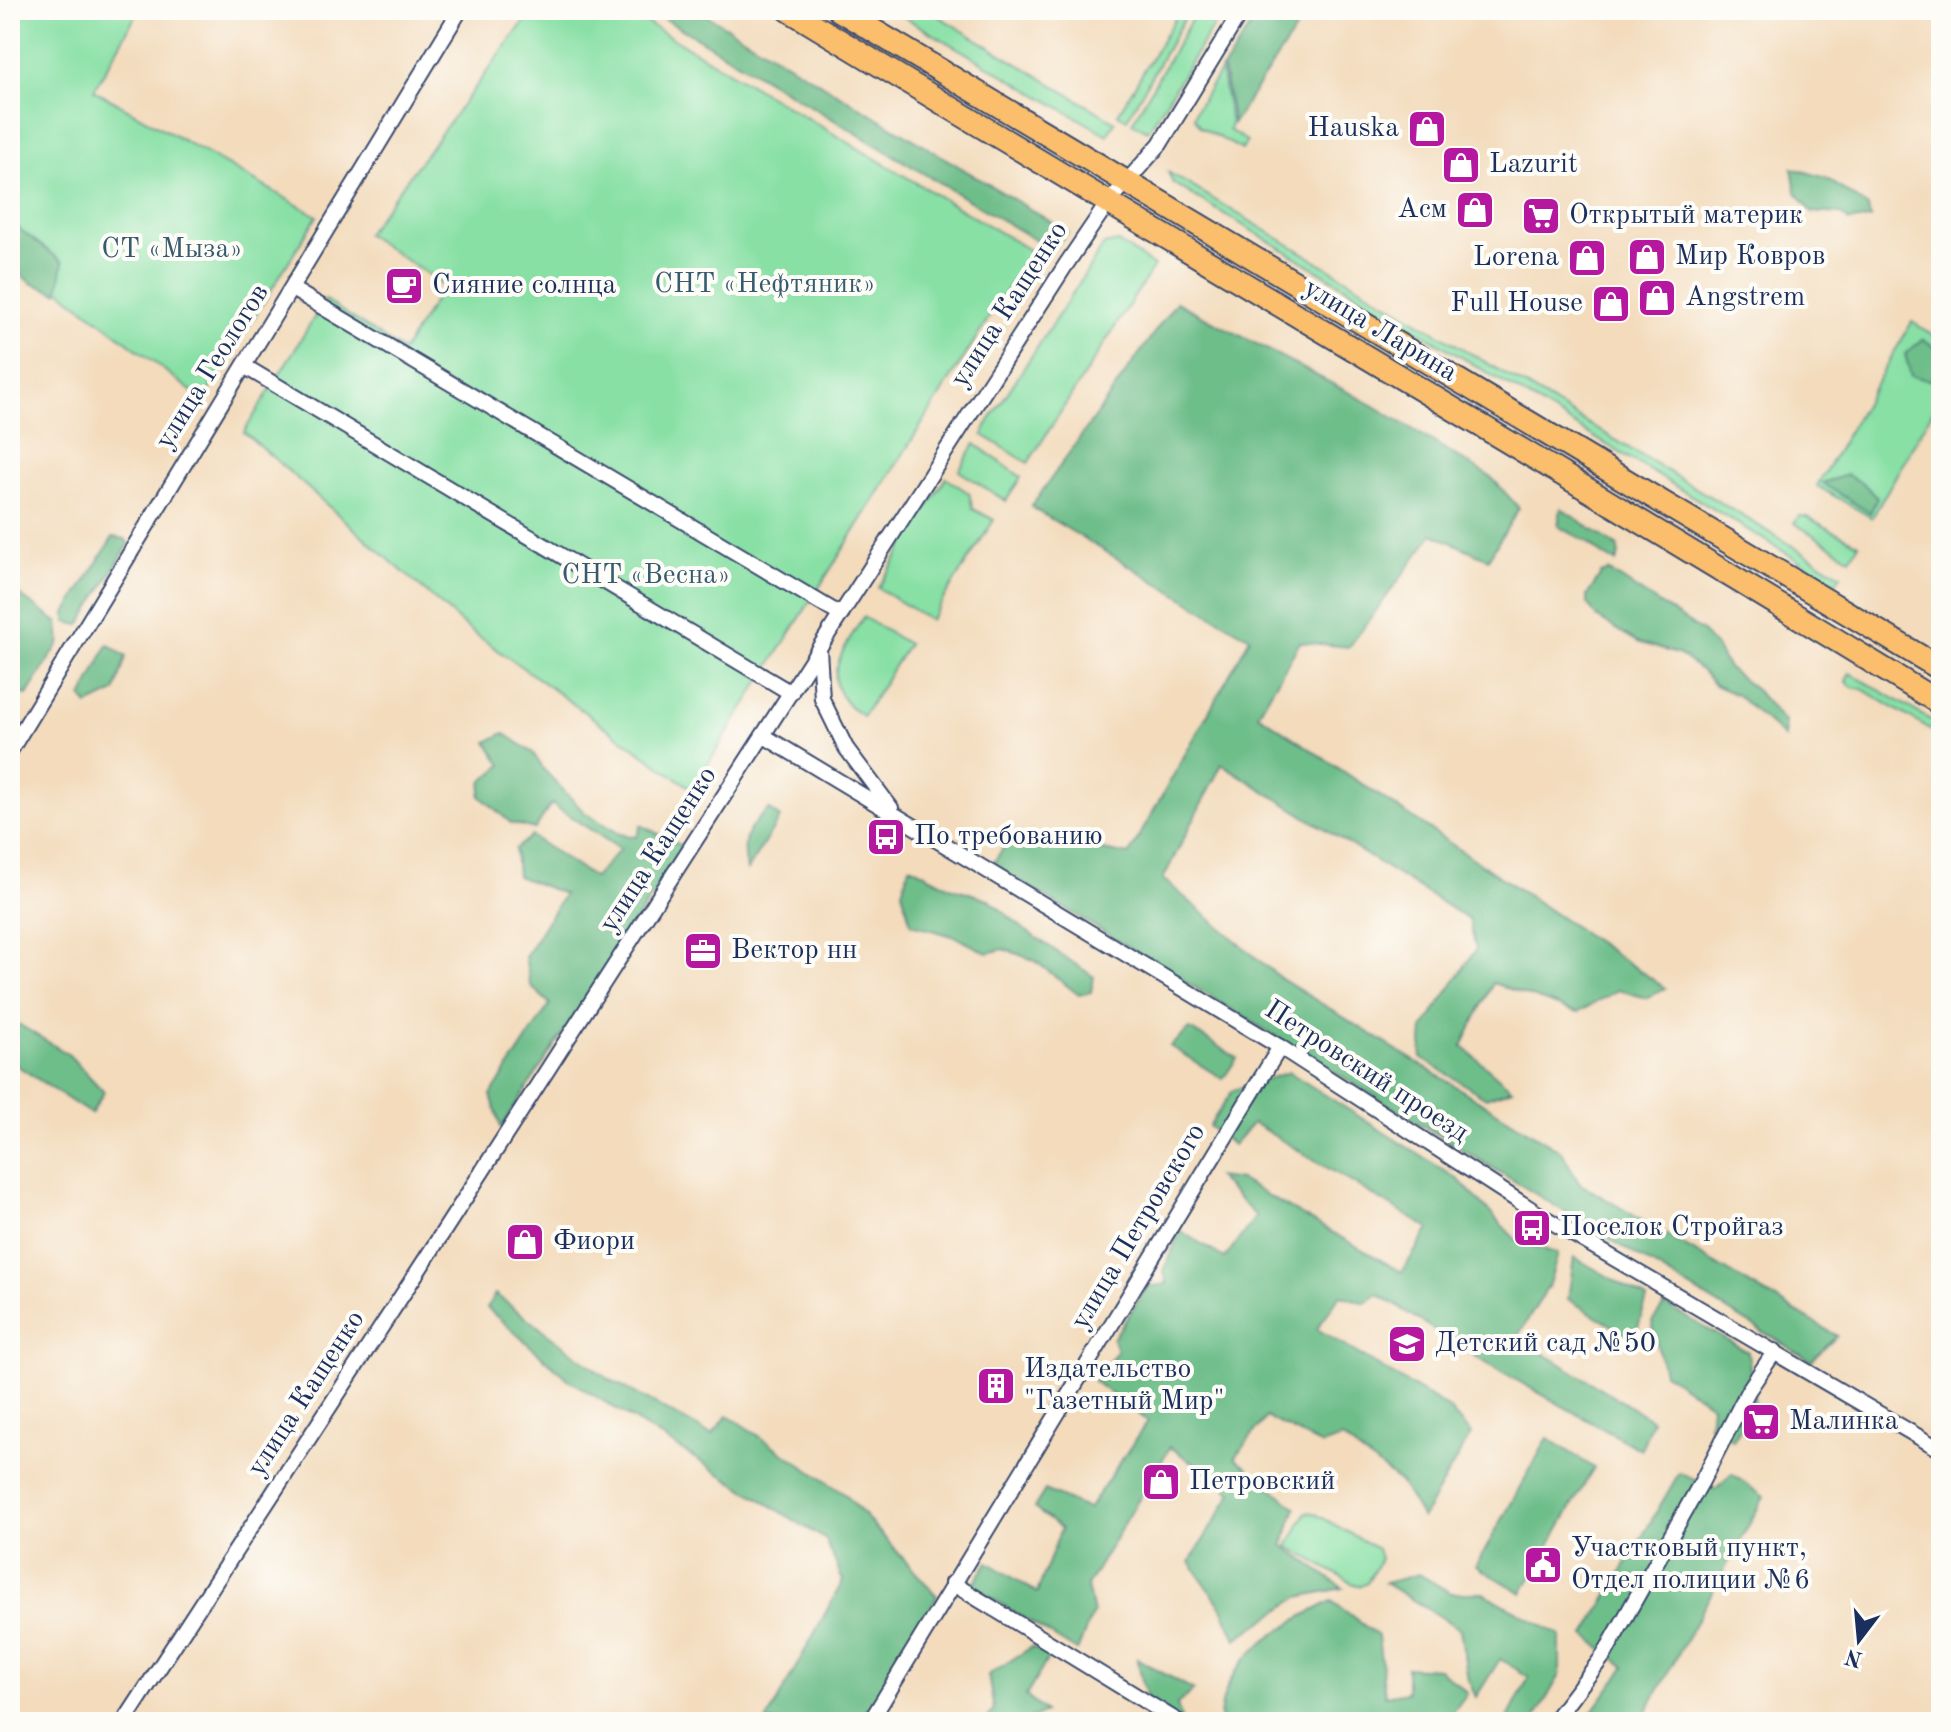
<svg xmlns="http://www.w3.org/2000/svg" width="1951" height="1732" font-family="'Old Standard TT',serif">
	<style>
		.green { fill: #88e0a5; stroke: #528882; stroke-width: 2 }
		.forest { fill: #6ebe8a; stroke: #447674; stroke-width: 2 }
		.lines { fill: none; stroke-linecap: round; stroke-linejoin: round }
		.street-casing { stroke: #3b496c; stroke-width: 18 }
		.primary-casing { stroke: #3b496c; stroke-width: 26 }
		.street { stroke: #fff; stroke-width: 14 }
		.primary { stroke: #fabe6d; stroke-width: 22 }
		.labels { text-anchor: middle; dominant-baseline: central; stroke-width: 8; stroke-linejoin: round; paint-order: stroke }
		.poi-label { font-size: 28px; fill: #1b2f5e; stroke: #fdfcf7; text-anchor: start }
		.park-label { font-size: 28px; fill: #365b70; stroke: #fdfcf7 }
		.street-label { font-size: 28px; fill: #1b2f5e; stroke: #fdfcf7 }
	</style>
	<rect width="100%" height="100%" fill="#fdfcf7"/>
	<filter id="ink" filterUnits="userSpaceOnUse"><feTurbulence type="fractalNoise" baseFrequency=".0125" numOctaves="2"/><feDisplacementMap in="SourceGraphic" scale="16" xChannelSelector="R" yChannelSelector="G"/><feConvolveMatrix kernelMatrix="1 2 1 2 8 2 1 2 1" color-interpolation-filters="sRGB"/></filter>
	<filter id="wash" filterUnits="userSpaceOnUse"><feTurbulence type="fractalNoise" baseFrequency=".006" numOctaves="4" result="noise"/><feDisplacementMap in="SourceGraphic" scale="32" xChannelSelector="R" yChannelSelector="G"/><feGaussianBlur stdDeviation="1.8" result="paint"/><feColorMatrix in="noise" values="0 0 0 0 0 0 0 0 0 0 0 0 0 0 0 0 0 1.4 0 .05"/><feComposite in="paint" operator="in"/></filter>
	<g filter="url(#wash)">
		<rect width="100%" height="100%" fill="#f3dbbc"/>
		<!-- green -->
		<g class="green">
			<path d="M 10,10 L 139,10 L 94,90 L 317,216 L 203,400 L 10,252 Z"/>
			<path d="M 533,10 L 625,10 L 1031,251 L 692,789 L 467,628 L 244,432 L 325,300 L 403,351 L 444,285 L 366,234 Z"/>
			<path d="M 892,10 L 928,10 L 1115,122 L 1107,135 Z"/>
			<path d="M 1180,10 L 1189,10 L 1127,119 L 1118,114 Z"/>
			<path d="M 1197,10 L 1223,10 L 1148,131 L 1132,123 Z"/>
			<path d="M 1221,70 L 1231,124 L 1229,130 L 1247,141 L 1242,150 L 1200,127 L 1194,117 L 1196,110 Z"/>
			<path d="M 1168,172 L 1841,575 L 1836,583 L 1173,183 Z"/>
			<path d="M 1118,242 L 1154,266 L 1028,463 L 983,435 L 986,426 L 1104,245 Z"/>
			<path d="M 1912,322 L 1941,340 L 1941,396 L 1872,518 L 1817,486 Z"/>
			<path d="M 975,444 L 1021,477 L 1006,501 L 959,471 Z"/>
			<path d="M 946,478 L 969,493 L 973,509 L 994,520 L 930,620 L 878,588 Z"/>
			<path d="M 1799,516 L 1807,517 L 1859,544 L 1850,558 L 1794,523 Z"/>
			<path d="M 863,617 L 908,644 L 863,716 C 814,685 841,655 863,617 Z"/>
			<path d="M 1850,673 L 1941,726 L 1941,730 L 1932,731 L 1862,689 L 1852,687 L 1846,681 Z"/>
			<path d="M 1306,1512 L 1314,1513 L 1377,1549 L 1380,1559 L 1367,1583 L 1361,1586 L 1354,1584 L 1288,1546 Z"/>
		</g>
		<!-- forest -->
		<g class="forest">
			<path d="M 650,10 L 698,10 L 1068,232 L 1052,250 Z"/>
			<path d="M 1261,10 L 1309,10 L 1233,123 L 1223,69 Z"/>
			<path d="M 1792,168 L 1826,178 L 1868,207 L 1870,219 L 1849,221 L 1841,214 L 1812,212 L 1796,192 Z"/>
			<path d="M 10,222 L 63,262 L 58,293 L 31,283 L 10,266 Z"/>
			<path d="M 1176,302 L 1373,405 L 1492,478 L 1519,508 L 1488,559 L 1433,534 L 1349,647 L 1300,642 L 1258,714 L 1665,988 L 1647,998 L 1618,990 L 1577,1013 L 1493,983 L 1462,1046 L 1512,1089 L 1486,1098 L 1421,1058 L 1423,1029 L 1476,949 L 1469,920 L 1222,764 L 1163,879 L 1280,978 L 1562,1152 L 1579,1183 L 1837,1336 L 1811,1361 L 993,865 L 1009,837 L 1041,838 L 1129,855 L 1250,638 L 1031,507 Z"/>
			<path d="M 1923,339 L 1941,352 L 1941,383 L 1911,376 L 1905,354 Z"/>
			<path d="M 1847,475 L 1865,485 L 1877,498 L 1870,513 L 1822,483 Z"/>
			<path d="M 1561,508 L 1618,547 L 1619,555 L 1616,562 C 1603,557 1599,551 1588,543 C 1580,536 1568,533 1558,526 Z"/>
			<path d="M 113,537 L 125,539 L 129,544 L 80,625 L 66,622 L 66,613 Z"/>
			<path d="M 1609,571 L 1701,631 L 1716,647 L 1728,668 L 1756,690 L 1784,722 L 1785,738 L 1737,695 L 1714,685 L 1702,671 L 1680,655 L 1638,642 L 1598,618 L 1587,604 L 1587,596 L 1601,574 Z"/>
			<path d="M 10,588 L 58,623 L 60,642 L 27,695 L 10,692 Z"/>
			<path d="M 108,644 L 126,657 L 115,692 L 88,705 L 82,698 Z"/>
			<path d="M 504,733 L 533,753 L 544,770 L 585,813 L 620,834 L 637,837 L 641,825 L 684,847 L 501,1128 L 491,1095 L 550,1004 L 530,985 L 525,957 L 564,894 L 517,876 L 515,849 L 531,836 L 594,878 L 620,849 L 551,804 L 535,829 L 511,823 L 480,796 L 483,781 L 502,765 L 487,742 Z"/>
			<path d="M 769,809 L 780,818 L 747,870 C 741,839 745,830 769,809 Z"/>
			<path d="M 910,866 L 950,887 L 988,899 L 1025,930 L 1094,977 L 1091,992 L 1079,995 L 1034,960 L 1004,949 L 987,953 L 956,937 L 911,924 L 902,891 Z"/>
			<path d="M 10,1019 L 68,1054 L 104,1092 L 91,1114 L 10,1061 Z"/>
			<path d="M 1190,1029 L 1237,1058 L 1223,1079 L 1170,1046 Z"/>
			<path d="M 1289,1072 L 1459,1180 L 1516,1240 L 1558,1254 L 1548,1287 L 1517,1337 L 1652,1420 L 1641,1450 L 1486,1363 L 1378,1294 L 1365,1303 L 1340,1295 L 1317,1329 L 1448,1408 L 1471,1434 L 1422,1518 L 1401,1483 L 1342,1438 L 1322,1445 L 1266,1417 L 1235,1458 L 1296,1508 L 1283,1545 L 1343,1588 L 1299,1597 L 1236,1639 L 1222,1608 L 1190,1562 L 1232,1493 L 1210,1474 L 1170,1447 L 1087,1586 L 1093,1613 L 1077,1651 L 972,1586 L 988,1562 L 1037,1593 L 1061,1529 L 1034,1508 L 1045,1490 L 1088,1509 L 1148,1421 L 1094,1381 L 1117,1351 L 1113,1339 L 1147,1287 L 1167,1284 L 1164,1271 L 1180,1231 L 1225,1258 L 1256,1216 L 1217,1177 L 1240,1180 L 1402,1272 L 1429,1229 L 1253,1123 L 1233,1145 L 1209,1126 L 1233,1090 Z"/>
			<path d="M 1574,1257 L 1647,1299 L 1634,1339 L 1568,1299 Z"/>
			<path d="M 495,1294 L 607,1378 L 712,1435 L 728,1415 L 846,1495 L 937,1596 L 865,1722 L 766,1722 L 843,1581 L 826,1540 L 568,1379 L 487,1308 Z"/>
			<path d="M 1665,1305 L 1748,1352 L 1755,1404 L 1733,1440 L 1709,1425 L 1711,1405 L 1664,1373 L 1652,1322 Z"/>
			<path d="M 1548,1438 L 1594,1468 L 1522,1593 L 1476,1566 Z"/>
			<path d="M 1679,1473 L 1715,1489 L 1732,1474 L 1764,1497 L 1641,1722 L 1585,1722 L 1625,1667 L 1585,1635 Z"/>
			<path d="M 1419,1574 L 1451,1593 L 1483,1593 L 1560,1635 L 1560,1675 L 1533,1722 L 1506,1722 L 1529,1677 L 1500,1659 L 1476,1697 L 1468,1680 L 1460,1629 L 1385,1583 Z"/>
			<path d="M 1332,1601 L 1378,1636 L 1385,1696 L 1407,1692 L 1407,1667 L 1439,1669 L 1467,1693 L 1446,1722 L 1220,1722 C 1220,1659 1283,1626 1332,1601 Z"/>
			<path d="M 1032,1647 L 1050,1655 L 1026,1696 L 1045,1712 L 1024,1722 L 985,1722 L 994,1710 L 988,1675 Z"/>
			<path d="M 1137,1659 L 1194,1690 L 1177,1704 L 1182,1722 L 1147,1722 L 1150,1712 Z"/>
		</g>
	</g>
	<g filter="url(#ink)">
		<g class="lines">
			<!-- street casing -->
			<g class="street-casing">
				<g id="street">
					<path d="M 292,289 L 841,615"/>
					<path d="M 244,366 L 791,693"/>
					<path d="M 819,649 L 822,699 L 846,748 L 891,808"/>
					<path d="M 764,736 L 1280,1047 L 1540,1215 L 1941,1450"/>
					<path d="M 10,751 L 460,10"/>
					<path d="M 952,1583 L 1179,1722"/>
					<path d="M 124,1722 L 427,1257 L 1065,266 L 1107,204 L 1160,144 L 1242,10"/>
					<path d="M 870,1722 L 1280,1047"/>
					<path d="M 1553,1722 L 1604,1655 L 1702,1481 L 1748,1391 L 1775,1351"/>
				</g>
			</g>
			<!-- primary casing -->
			<g class="primary-casing">
				<g id="primary">
					<path d="M 789,10 C 1172,243 1559,469 1941,704"/>
					<path d="M 839,10 L 1941,669"/>
				</g>
			</g>
			<!-- street -->
			<use href="#street" class="street"/>
			<!-- primary -->
			<use href="#primary" class="primary"/>
		</g>
	</g>
	<!-- icons -->
	<defs>
		<g id="shop-square" transform="scale(2)"><rect x="-9" y="-9" width="18" height="18" rx="4" fill="#b5179e" stroke="#fdfcf7"/><path d="M-5-2.5h2.3a2.7 3.5 0 0 1 5.4 0H5L5.5 6h-11ZM-1.5-2.5h3a1.5 2.3 0 0 0-3 0Z" fill="#fff"/></g>
		<g id="supermarket-square" transform="scale(2)"><rect x="-9" y="-9" width="18" height="18" rx="4" fill="#b5179e" stroke="#fdfcf7"/><path d="M-6-5.5h2.5l.6 2H6L4.5 2H-2.5L-4.4-4H-6ZM-1.5 3.2a1.3 1.3 0 1 0 .1 0ZM3 3.2a1.3 1.3 0 1 0 .1 0Z" fill="#fff"/></g>
		<g id="cafe-square" transform="scale(2)"><rect x="-9" y="-9" width="18" height="18" rx="4" fill="#b5179e" stroke="#fdfcf7"/><path d="M-5.5-4.5H6V0H3Q3 3.5 0 3.5H-2.5Q-5.5 3.5-5.5 0ZM3-3.2v2h1.7v-2ZM-6 4.5H4V6H-6Z" fill="#fff"/></g>
		<g id="bus-square" transform="scale(2)"><rect x="-9" y="-9" width="18" height="18" rx="4" fill="#b5179e" stroke="#fdfcf7"/><path d="M-5-6H5V4H4V6H2V4H-2V6H-4V4H-5ZM-3.5-4V0h7V-4ZM-3.5 1.2v1.5H-2V1.2ZM2 1.2v1.5H3.5V1.2Z" fill="#fff"/></g>
		<g id="office-square" transform="scale(2)"><rect x="-9" y="-9" width="18" height="18" rx="4" fill="#b5179e" stroke="#fdfcf7"/><path d="M-6-3h4V-5.5h4V-3h4V5H-6ZM-1-4.5V-3h2v-1.5ZM-6 0V1H6V0Z" fill="#fff"/></g>
		<g id="school-square" transform="scale(2)"><rect x="-9" y="-9" width="18" height="18" rx="4" fill="#b5179e" stroke="#fdfcf7"/><path d="M0-5L7-2L0 1L-7-2ZM-4 1L0 2.5L4 1V4Q0 6-4 4Z" fill="#fff"/></g>
		<g id="building-square" transform="scale(2)"><rect x="-9" y="-9" width="18" height="18" rx="4" fill="#b5179e" stroke="#fdfcf7"/><path d="M-4-6H4V6H1V3H-1V6H-4ZM-2.5-4.3h1.7v1.8h-1.7ZM.8-4.3h1.7v1.8H.8ZM-2.5-1h1.7V.8h-1.7ZM.8-1h1.7V.8H.8Z" fill="#fff"/></g>
		<g id="civic-square" transform="scale(2)"><rect x="-9" y="-9" width="18" height="18" rx="4" fill="#b5179e" stroke="#fdfcf7"/><path d="M-.6-6.5H3V-4.5H.6V-3L4-1V1h2V6H-6V1h2V-1L-.6-3ZM-1.2 2.5V6h2.4V2.5Z" fill="#fff"/></g>
	</defs>
	<g fill-rule="evenodd">
		<use href="#shop-square" x="1427" y="129"/>
		<use href="#shop-square" x="1461" y="165"/>
		<use href="#shop-square" x="1475" y="210"/>
		<use href="#supermarket-square" x="1541" y="216"/>
		<use href="#shop-square" x="1647" y="257"/>
		<use href="#shop-square" x="1587" y="258"/>
		<use href="#cafe-square" x="404" y="286"/>
		<use href="#shop-square" x="1657" y="298"/>
		<use href="#shop-square" x="1611" y="304"/>
		<use href="#bus-square" x="886" y="837"/>
		<use href="#office-square" x="703" y="951"/>
		<use href="#bus-square" x="1532" y="1228"/>
		<use href="#shop-square" x="525" y="1242"/>
		<use href="#school-square" x="1407" y="1344"/>
		<use href="#building-square" x="996" y="1386"/>
		<use href="#supermarket-square" x="1761" y="1422"/>
		<use href="#shop-square" x="1161" y="1482"/>
		<use href="#civic-square" x="1543" y="1565"/>
	</g>
	<g class="labels">
		<!-- poi labels -->
		<g class="poi-label">
			<text x="1399" y="129" text-anchor="end">Hauska</text>
			<text x="1489" y="165">Lazurit</text>
			<text x="1447" y="210" text-anchor="end">Асм</text>
			<text x="1569" y="216">Открытый материк</text>
			<text x="1675" y="257">Мир Ковров</text>
			<text x="1559" y="258" text-anchor="end">Lorena</text>
			<text x="432" y="286">Сияние солнца</text>
			<text x="1685" y="298">Angstrem</text>
			<text x="1583" y="304" text-anchor="end">Full House</text>
			<text x="914" y="837">По требованию</text>
			<text x="731" y="951">Вектор нн</text>
			<text x="1560" y="1228">Поселок Стройгаз</text>
			<text x="553" y="1242">Фиори</text>
			<text x="1435" y="1344">Детский сад №50</text>
			<text x="1024" y="1370">Издательство<tspan x="1024" dy="32">"Газетный Мир"</tspan></text>
			<text x="1789" y="1422">Малинка</text>
			<text x="1189" y="1482">Петровский</text>
			<text x="1571" y="1549">Участковый пункт,<tspan x="1571" dy="32">Отдел полиции №6</tspan></text>
		</g>
		<!-- park labels -->
		<g class="park-label">
			<text x="172" y="250">СТ «Мыза»</text>
			<text x="765" y="285">СНТ «Нефтяник»</text>
			<text x="646" y="576">СНТ «Весна»</text>
		</g>
		<!-- street labels -->
		<g class="street-label">
			<text transform="translate(1010 305) rotate(-57)">улица Кащенко</text>
			<text transform="translate(1380 331) rotate(31)">улица Ларина</text>
			<text transform="translate(213 367) rotate(-58)">улица Геологов</text>
			<text transform="translate(659 850) rotate(-57)">улица Кащенко</text>
			<text transform="translate(1366 1072) rotate(33)">Петровский проезд</text>
			<text transform="translate(1139 1227) rotate(-59)">улица Петровского</text>
			<text transform="translate(307 1394) rotate(-57)">улица Кащенко</text>
		</g>
	</g>
	<!-- margin -->
	<rect width="1951" height="1732" fill="none" stroke="#fdfcf7" stroke-width="40"/>
	<!-- north arrow -->
	<g transform="translate(1859 1640) rotate(196)" stroke="#fdfcf7" stroke-width="6" paint-order="stroke">
	<path d="M0-6L14 30L0 20L-14 30Z" fill="#1b2f5e"/>
	<text y="-12" font-size="22" font-weight="bold" text-anchor="middle" fill="#1b2f5e">N</text>
	</g>
</svg>
